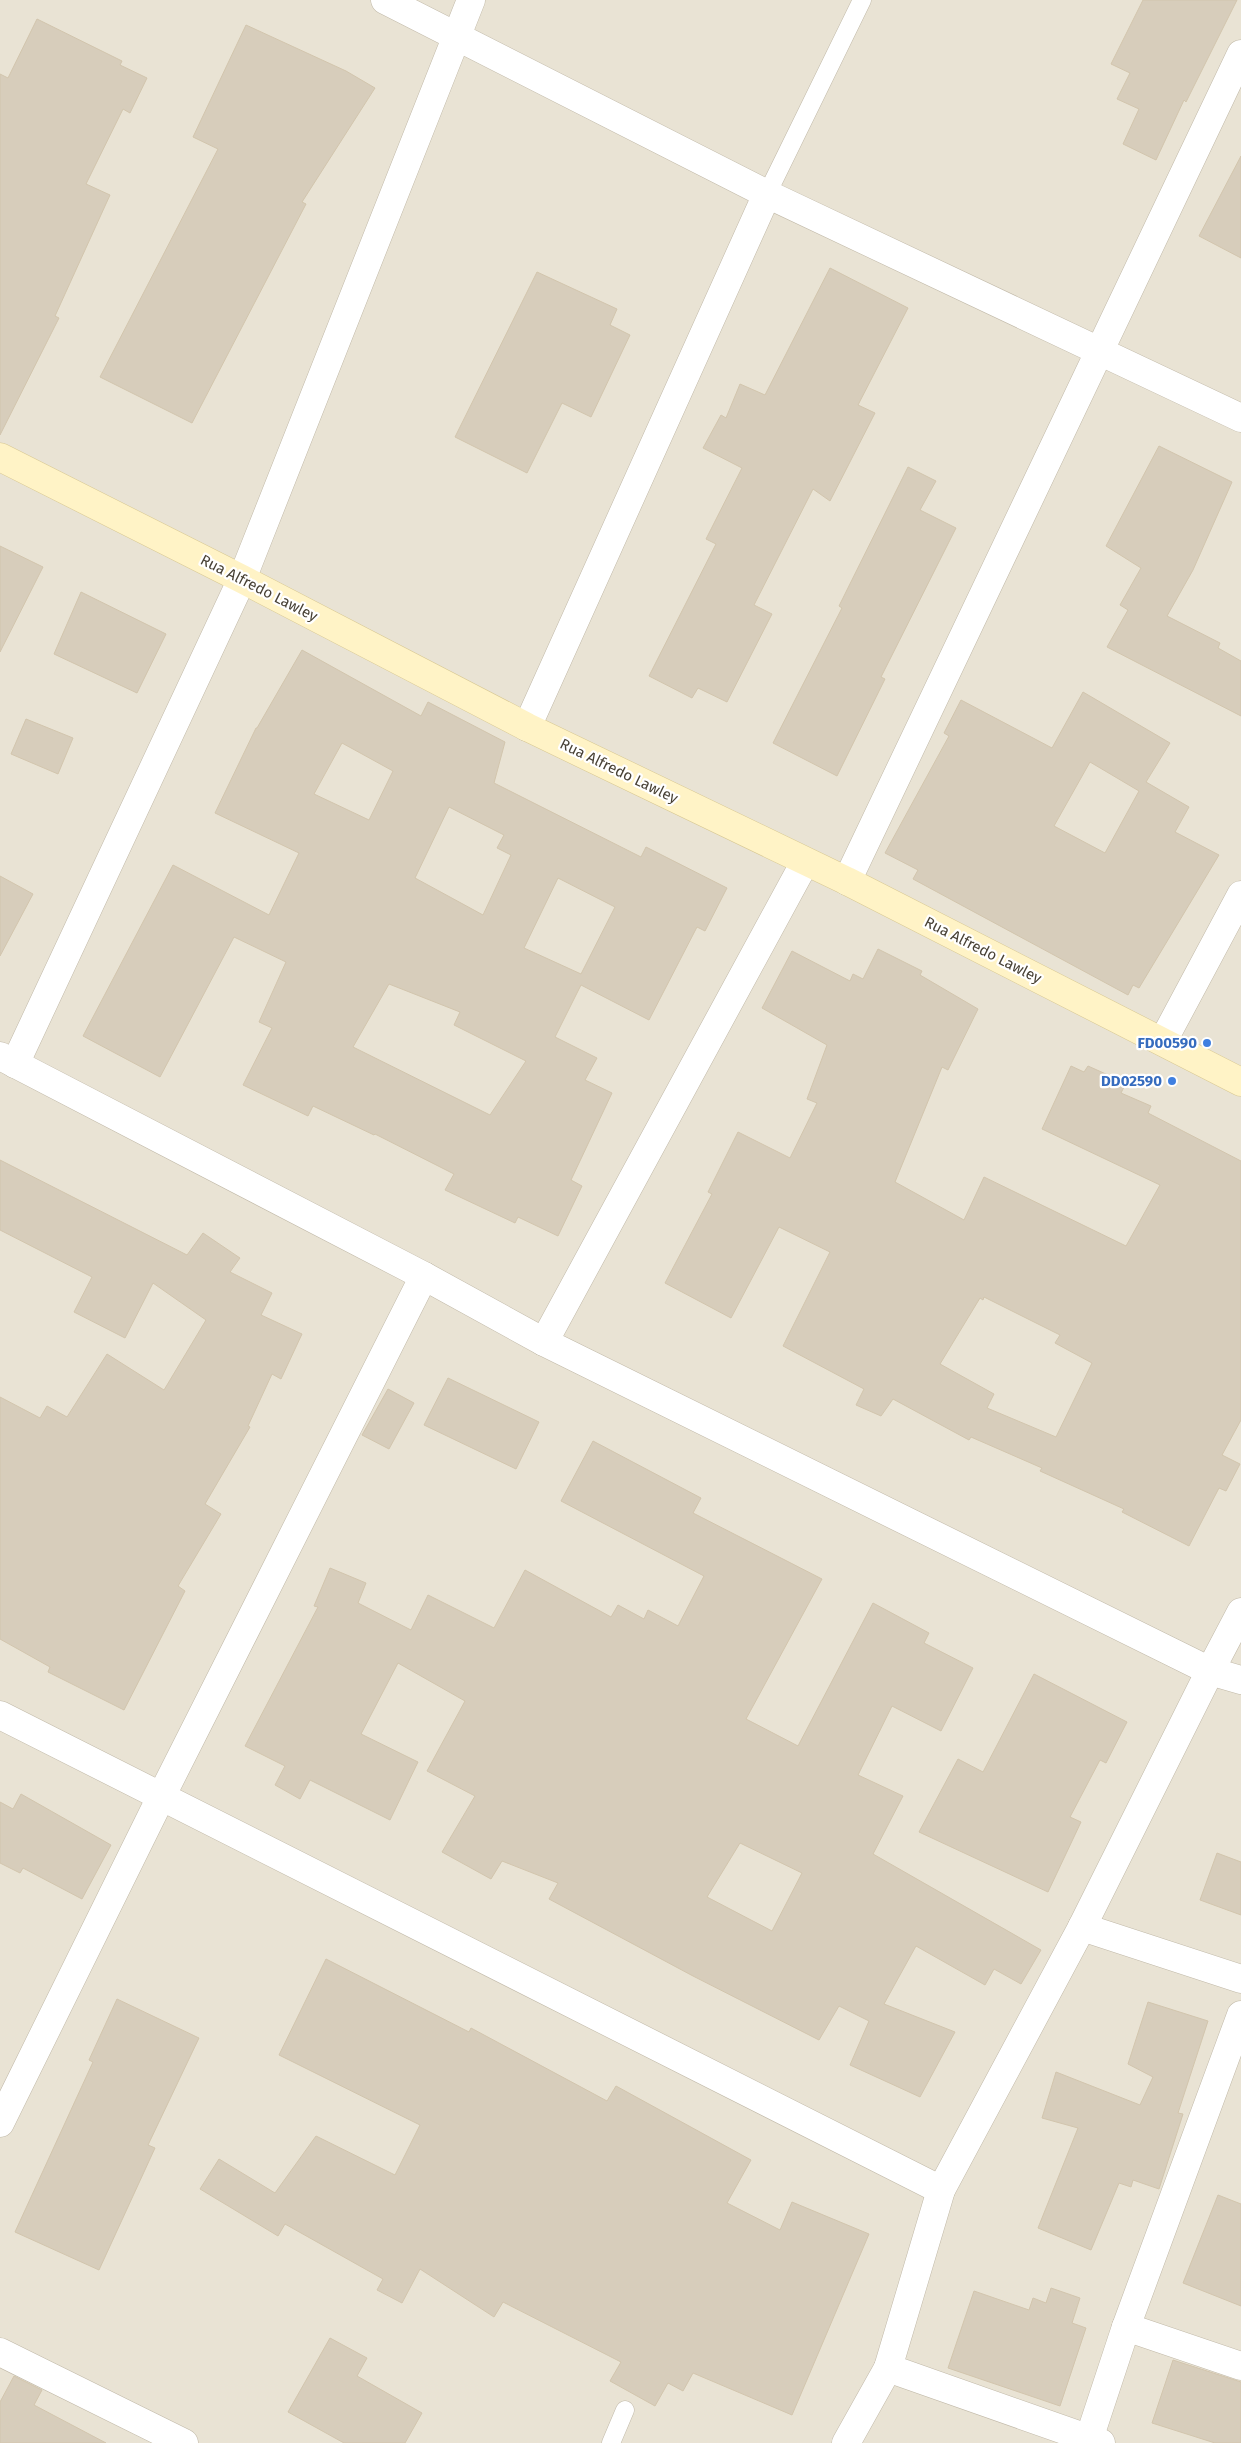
<svg xmlns="http://www.w3.org/2000/svg" width="1241" height="2443" font-family="'Fira Sans',sans-serif">
	<style>
		.residential { fill: #e9e3d4 }
		.building { fill: #d7cdbb; stroke: #d2c5ad; fill-rule: evenodd }
		.lines { fill: none; stroke-linecap: round; stroke-linejoin: round }
		.lane-casing { stroke: #c1b9a8; stroke-width: 19 }
		.street-casing { stroke: #c1b9a8; stroke-width: 29 }
		.secondary-casing { stroke: #d8c892; stroke-width: 29 }
		.lane { stroke: #fff; stroke-width: 18 }
		.street { stroke: #fff; stroke-width: 28 }
		.secondary { stroke: #fff3c6; stroke-width: 28 }
		.shop-dot { fill: #3f7fe0; stroke: #fff; stroke-width: 2 }
		.labels { text-anchor: middle; dominant-baseline: central; stroke-width: 4.5; stroke-linejoin: round; paint-order: stroke }
		.street-label { font-size: 15px; fill: #484135; stroke: #fff }
		.shop-label { font-size: 15px; font-weight: bold; fill: #366cbe; stroke: #fff; text-anchor: end }
	</style>
	<rect width="100%" height="100%" fill="#f4f1e6"/>
	<!-- residential -->
	<rect class="residential" x="0" y="0" width="1241" height="2443"/>
	<!-- building -->
	<g class="building">
		<path d="M 1143,0 L 1237,0 L 1186,102 L 1184,100 L 1156,160 L 1123,144 L 1139,109 L 1117,99 L 1130,73 L 1111,64 Z"/>
		<path d="M 37,19 L 122,61 L 120,65 L 147,78 L 130,113 L 123,109 L 86,184 L 110,195 L 55,316 L 59,318 L 0,435 L 0,74 L 8,78 Z"/>
		<path d="M 246,25 L 346,71 L 375,88 L 302,202 L 306,204 L 192,423 L 100,377 L 218,149 L 193,137 Z"/>
		<path d="M 1241,156 L 1241,258 L 1199,236 Z"/>
		<path d="M 830,268 L 908,308 L 858,405 L 875,413 L 830,501 L 813,489 L 754,605 L 772,614 L 727,702 L 698,688 L 692,698 L 649,676 L 716,544 L 706,539 L 742,468 L 703,448 L 721,415 L 726,418 L 740,384 L 765,395 Z"/>
		<path d="M 537,272 L 617,309 L 610,325 L 630,335 L 591,417 L 562,403 L 527,473 L 455,437 Z"/>
		<path d="M 1159,446 L 1232,482 L 1193,570 L 1167,616 L 1220,643 L 1218,648 L 1241,661 L 1241,716 L 1107,647 L 1128,610 L 1120,605 L 1141,568 L 1106,546 Z"/>
		<path d="M 908,467 L 936,481 L 920,510 L 956,528 L 881,677 L 885,679 L 837,776 L 773,743 L 842,608 L 839,606 Z"/>
		<path d="M 0,546 L 43,567 L 0,652 Z"/>
		<path d="M 81,592 L 166,634 L 137,693 L 54,654 Z"/>
		<path d="M 302,650 L 421,716 L 428,702 L 505,742 L 494,783 L 641,857 L 646,847 L 727,888 L 705,931 L 697,927 L 649,1020 L 581,985 L 555,1037 L 597,1058 L 585,1080 L 612,1093 L 571,1180 L 582,1186 L 558,1236 L 518,1217 L 515,1223 L 445,1190 L 454,1174 L 375,1134 L 374,1135 L 313,1106 L 308,1116 L 243,1085 L 272,1028 L 259,1022 L 286,962 L 234,937 L 160,1077 L 83,1036 L 173,865 L 269,915 L 299,853 L 215,813 L 256,728 L 257,728 ZM 342,743 L 393,771 L 369,820 L 314,794 ZM 449,807 L 504,835 L 497,848 L 511,855 L 483,915 L 415,878 ZM 558,878 L 615,907 L 581,974 L 524,948 ZM 389,984 L 460,1012 L 454,1025 L 526,1061 L 490,1115 L 353,1047 Z"/>
		<path d="M 1083,692 L 1170,743 L 1146,782 L 1189,807 L 1175,832 L 1219,855 L 1139,988 L 1133,985 L 1128,995 L 913,879 L 918,870 L 885,853 L 949,736 L 944,733 L 961,700 L 1052,748 ZM 1090,762 L 1139,791 L 1105,853 L 1054,826 Z"/>
		<path d="M 26,719 L 73,738 L 58,774 L 11,754 Z"/>
		<path d="M 0,876 L 33,894 L 0,956 Z"/>
		<path d="M 878,949 L 922,971 L 920,975 L 978,1009 L 948,1070 L 942,1067 L 895,1182 L 964,1220 L 984,1177 L 1126,1246 L 1160,1185 L 1042,1129 L 1071,1066 L 1084,1072 L 1088,1066 L 1126,1083 L 1121,1093 L 1151,1106 L 1148,1113 L 1241,1161 L 1241,1420 L 1222,1455 L 1240,1464 L 1226,1491 L 1219,1488 L 1189,1546 L 1122,1512 L 1124,1509 L 1040,1471 L 1042,1468 L 971,1437 L 969,1440 L 893,1399 L 881,1416 L 856,1405 L 864,1389 L 783,1346 L 830,1252 L 779,1227 L 731,1318 L 665,1283 L 712,1194 L 708,1192 L 738,1132 L 790,1158 L 817,1103 L 807,1099 L 827,1045 L 762,1008 L 792,951 L 850,981 L 853,974 L 863,979 ZM 984,1297 L 1060,1335 L 1055,1343 L 1092,1363 L 1056,1437 L 987,1408 L 994,1394 L 940,1364 L 980,1298 L 983,1300 Z"/>
		<path d="M 0,1160 L 187,1255 L 203,1233 L 240,1258 L 230,1272 L 272,1293 L 261,1315 L 302,1334 L 281,1379 L 272,1374 L 248,1426 L 250,1427 L 205,1504 L 221,1514 L 178,1586 L 185,1591 L 124,1710 L 48,1672 L 50,1667 L 0,1639 L 0,1397 L 40,1418 L 47,1406 L 67,1417 L 107,1354 L 164,1390 L 206,1320 L 153,1283 L 125,1338 L 74,1312 L 92,1277 L 0,1230 Z"/>
		<path d="M 448,1378 L 539,1422 L 516,1469 L 424,1425 Z"/>
		<path d="M 388,1389 L 414,1403 L 389,1449 L 362,1435 Z"/>
		<path d="M 593,1441 L 701,1498 L 693,1513 L 822,1579 L 746,1719 L 798,1746 L 873,1603 L 929,1633 L 924,1643 L 973,1668 L 941,1731 L 892,1706 L 858,1775 L 903,1796 L 873,1854 L 1041,1950 L 1021,1984 L 994,1969 L 985,1985 L 916,1946 L 884,2004 L 955,2032 L 920,2097 L 850,2065 L 869,2021 L 839,2006 L 819,2040 L 693,1976 L 549,1899 L 558,1883 L 502,1861 L 491,1879 L 442,1852 L 475,1796 L 427,1771 L 465,1701 L 398,1663 L 361,1734 L 418,1762 L 390,1820 L 310,1780 L 300,1799 L 275,1785 L 285,1766 L 245,1746 L 318,1607 L 314,1606 L 330,1568 L 366,1583 L 358,1603 L 411,1630 L 428,1595 L 494,1628 L 525,1570 L 611,1617 L 618,1605 L 644,1619 L 648,1610 L 678,1626 L 704,1576 L 561,1501 ZM 740,1843 L 802,1873 L 772,1931 L 707,1897 Z"/>
		<path d="M 1034,1674 L 1127,1722 L 1106,1763 L 1100,1760 L 1070,1817 L 1081,1822 L 1048,1892 L 919,1832 L 958,1759 L 983,1772 Z"/>
		<path d="M 21,1794 L 111,1845 L 82,1899 L 23,1868 L 20,1873 L 0,1863 L 0,1802 L 13,1809 Z"/>
		<path d="M 1217,1853 L 1241,1862 L 1241,1915 L 1200,1900 Z"/>
		<path d="M 326,1959 L 469,2032 L 471,2028 L 607,2101 L 616,2086 L 751,2160 L 727,2203 L 780,2230 L 792,2202 L 869,2234 L 792,2415 L 693,2373 L 683,2391 L 668,2383 L 655,2406 L 610,2381 L 621,2362 L 503,2302 L 494,2317 L 420,2269 L 402,2303 L 377,2290 L 383,2279 L 285,2224 L 278,2236 L 200,2189 L 219,2159 L 275,2193 L 316,2136 L 395,2175 L 420,2125 L 279,2055 Z"/>
		<path d="M 117,1999 L 199,2038 L 148,2145 L 155,2148 L 99,2270 L 15,2232 L 93,2062 L 89,2060 Z"/>
		<path d="M 1148,2002 L 1208,2021 L 1178,2113 L 1183,2114 L 1159,2189 L 1133,2180 L 1131,2187 L 1119,2183 L 1091,2250 L 1038,2228 L 1078,2128 L 1042,2118 L 1056,2072 L 1140,2105 L 1153,2077 L 1128,2064 Z"/>
		<path d="M 1218,2195 L 1241,2204 L 1241,2306 L 1183,2283 Z"/>
		<path d="M 1051,2288 L 1080,2298 L 1072,2323 L 1086,2328 L 1060,2406 L 948,2368 L 974,2291 L 1029,2310 L 1033,2298 L 1046,2303 Z"/>
		<path d="M 330,2338 L 367,2358 L 357,2376 L 422,2413 L 405,2443 L 344,2443 L 288,2412 Z"/>
		<path d="M 1173,2360 L 1241,2382 L 1241,2443 L 1215,2443 L 1152,2423 Z"/>
		<path d="M 14,2376 L 42,2390 L 34,2405 L 106,2443 L 0,2443 L 0,2402 Z"/>
	</g>
	<g class="lines">
		<!-- lane casing -->
		<g class="lane-casing">
			<g id="lane">
				<path d="M 767,194 L 862,0"/>
				<path d="M 611,2443 L 625,2410"/>
			</g>
		</g>
		<!-- street casing -->
		<g class="street-casing">
			<g id="street">
				<path d="M 385,0 L 767,194 L 1241,418"/>
				<path d="M 527,727 L 767,194"/>
				<path d="M 847,881 L 1241,54"/>
				<path d="M 1163,1041 L 1241,895"/>
				<path d="M 0,1056 L 424,1276 L 544,1342 L 1210,1671 L 1241,1680"/>
				<path d="M 15,1064 L 242,579 L 471,0"/>
				<path d="M 544,1342 L 805,862"/>
				<path d="M 0,1715 L 941,2190"/>
				<path d="M 1082,1927 L 1241,1979"/>
				<path d="M 0,2123 L 162,1795 L 424,1276"/>
				<path d="M 1126,2327 L 1241,2366"/>
				<path d="M 0,2352 L 184,2443"/>
				<path d="M 888,2368 L 1101,2443"/>
				<path d="M 1089,2439 L 1126,2327 L 1241,2015"/>
				<path d="M 846,2443 L 888,2368 L 941,2190 L 1082,1927 L 1210,1671 L 1241,1612"/>
			</g>
		</g>
		<!-- secondary casing -->
		<g class="secondary-casing">
			<path id="secondary" d="M 0,457 L 242,579 L 527,727 L 847,881 L 1241,1082"/>
		</g>
		<!-- lane -->
		<use href="#lane" class="lane"/>
		<!-- street -->
		<use href="#street" class="street"/>
		<!-- secondary -->
		<use href="#secondary" class="secondary"/>
	</g>
	<!-- markers -->
	<g class="shop-dot">
		<circle cx="1207" cy="1043" r="5"/>
		<circle cx="1172" cy="1081" r="5"/>
	</g>
	<g class="labels">
		<!-- street labels -->
		<g class="street-label">
			<text transform="translate(259 588) rotate(27)">Rua Alfredo Lawley</text>
			<text transform="translate(619 771) rotate(26)">Rua Alfredo Lawley</text>
			<text transform="translate(983 950) rotate(27)">Rua Alfredo Lawley</text>
		</g>
		<!-- shop labels -->
		<g class="shop-label">
			<text x="1197" y="1043">FD00590</text>
			<text x="1162" y="1081">DD02590</text>
		</g>
	</g>
</svg>
